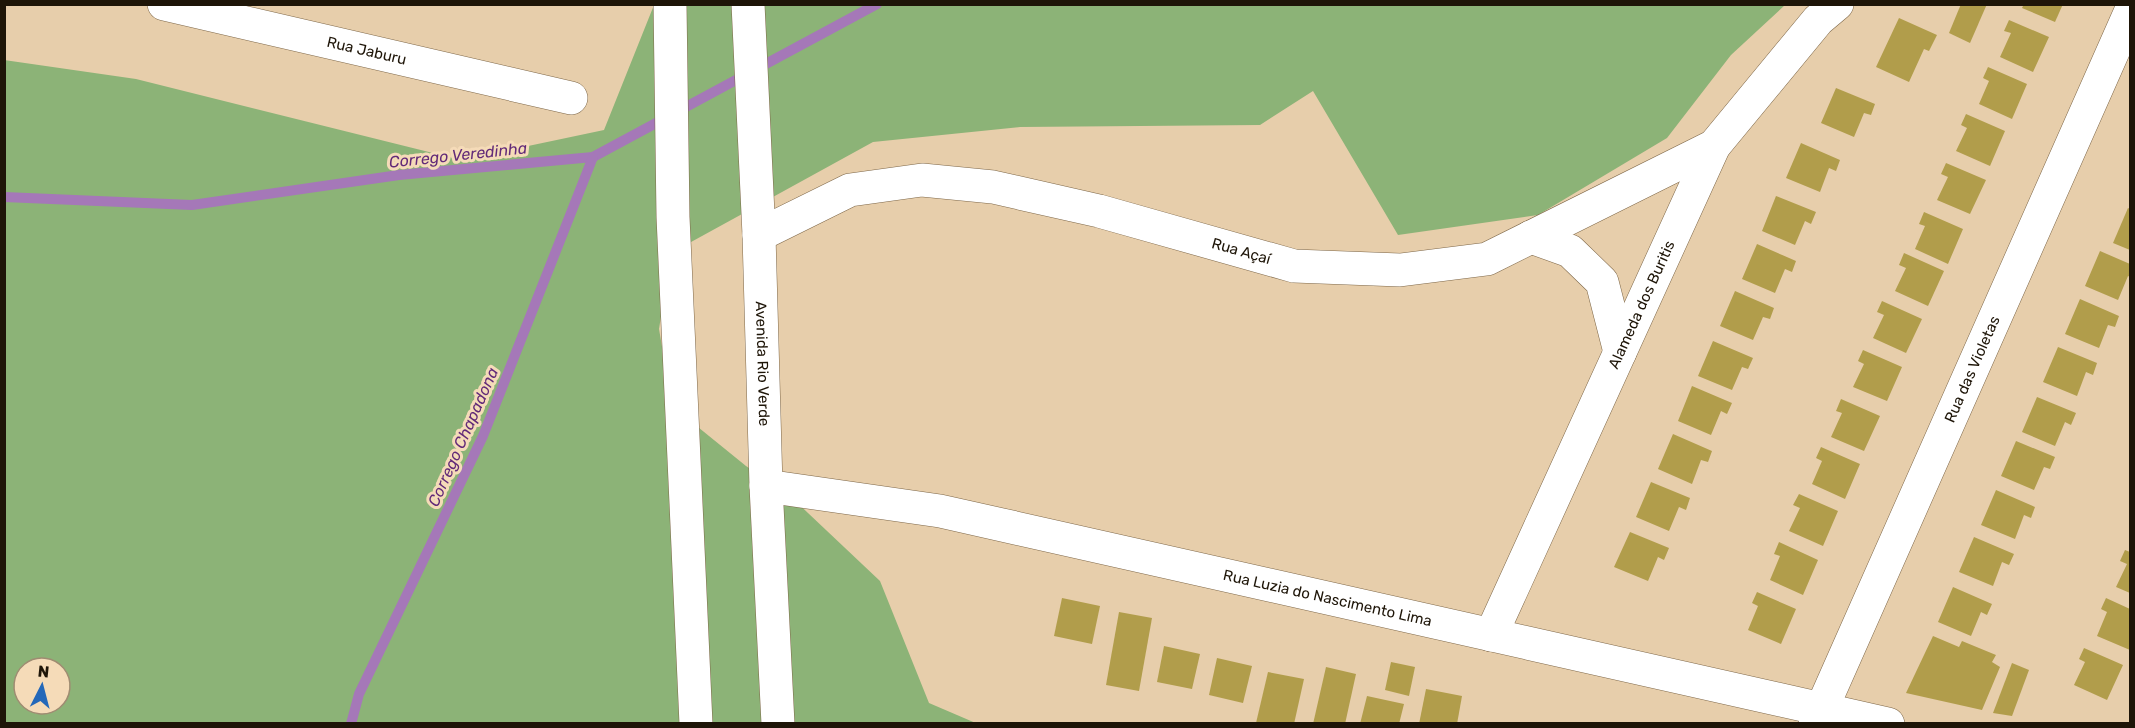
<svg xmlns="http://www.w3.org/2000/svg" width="2135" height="728" font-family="Rubik,sans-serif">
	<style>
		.green { fill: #8cb377; fill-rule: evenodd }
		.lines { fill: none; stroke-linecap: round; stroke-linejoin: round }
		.stream { stroke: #a578b8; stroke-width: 10 }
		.building { fill: #b19d4b }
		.minor-casing { stroke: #7e6748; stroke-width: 34 }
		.minor { stroke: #fff; stroke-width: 33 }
		.labels { text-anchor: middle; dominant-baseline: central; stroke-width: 6; stroke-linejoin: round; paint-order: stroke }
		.street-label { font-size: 15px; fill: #1e1508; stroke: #f5dbb8 }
		.water-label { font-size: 16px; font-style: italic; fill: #622a78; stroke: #f5dbb8 }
	</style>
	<rect width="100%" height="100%" fill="#e7ceab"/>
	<!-- green -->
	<path class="green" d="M 654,5 L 1785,5 L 1731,55 L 1667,138 L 1538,215 L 1398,235 L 1313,91 L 1260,125 L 1020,127 L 873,142 L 671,253 L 659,329 L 672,406 L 746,466 L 790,496 L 880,581 L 929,703 L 978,724 L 5,723 L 4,60 L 136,79 L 461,160 L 604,130 ZM 24,668 L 60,668 L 60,704 L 24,704 Z"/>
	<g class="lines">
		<!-- stream -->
		<g class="stream">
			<path d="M 4,197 L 192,205 L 399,175 L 593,157 L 877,4"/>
			<path d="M 351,724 L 359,694 L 483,436 L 593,157"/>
		</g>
	</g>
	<!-- building -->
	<g class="building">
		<path d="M 1961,4 L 1987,4 L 1970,43 L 1949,33 Z"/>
		<path d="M 2024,4 L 2063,4 L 2055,22 L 2022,8 Z"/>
		<path d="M 1899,18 L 1937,35 L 1929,51 L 1924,49 L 1909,82 L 1876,67 Z"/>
		<path d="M 2009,20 L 2049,37 L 2033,72 L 2000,57 L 2011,33 L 2004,31 Z"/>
		<path d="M 1988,67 L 2027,84 L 2012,119 L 1979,104 L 1989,81 L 1983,78 Z"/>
		<path d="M 1836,88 L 1875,104 L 1871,115 L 1864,113 L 1854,137 L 1821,123 Z"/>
		<path d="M 1966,114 L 2005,131 L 1990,166 L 1956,151 L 1967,128 L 1961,125 Z"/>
		<path d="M 1801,143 L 1840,160 L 1836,171 L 1829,168 L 1820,192 L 1786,178 Z"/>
		<path d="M 1946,163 L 1986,180 L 1970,214 L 1937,200 L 1948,177 L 1941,174 Z"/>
		<path d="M 1776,196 L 1816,212 L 1811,224 L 1805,221 L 1795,245 L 1762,231 Z"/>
		<path d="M 2128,208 L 2130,209 L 2130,250 L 2113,243 Z"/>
		<path d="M 1924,212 L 1963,229 L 1948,264 L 1915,249 L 1925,226 L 1919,224 Z"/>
		<path d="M 1757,244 L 1796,261 L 1792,272 L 1785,269 L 1775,293 L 1742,279 Z"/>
		<path d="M 2100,251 L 2130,264 L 2130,277 L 2128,276 L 2118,300 L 2085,286 Z"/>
		<path d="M 1904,253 L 1944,271 L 1928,306 L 1895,291 L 1906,268 L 1899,265 Z"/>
		<path d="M 1735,291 L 1774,308 L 1770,319 L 1763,317 L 1753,340 L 1720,326 Z"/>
		<path d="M 2080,299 L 2119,316 L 2115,327 L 2108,325 L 2099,348 L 2065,334 Z"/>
		<path d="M 1882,301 L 1922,319 L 1906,353 L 1873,338 L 1884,315 L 1877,312 Z"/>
		<path d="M 1713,341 L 1753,358 L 1748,369 L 1742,367 L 1732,390 L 1698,376 Z"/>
		<path d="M 2058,347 L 2097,363 L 2093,375 L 2086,372 L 2077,396 L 2043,382 Z"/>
		<path d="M 1863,350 L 1902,367 L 1887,401 L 1853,387 L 1864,364 L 1858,361 Z"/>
		<path d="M 1692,386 L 1732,403 L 1727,414 L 1721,411 L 1711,435 L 1678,421 Z"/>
		<path d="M 2037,397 L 2076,413 L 2071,425 L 2065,422 L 2055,446 L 2022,432 Z"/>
		<path d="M 1841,399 L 1880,416 L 1864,451 L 1831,437 L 1842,413 L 1836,411 Z"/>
		<path d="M 1673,434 L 1712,451 L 1708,462 L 1701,460 L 1692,484 L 1658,469 Z"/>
		<path d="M 2016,441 L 2055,457 L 2050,469 L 2044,467 L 2034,490 L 2001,476 Z"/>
		<path d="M 1821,447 L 1860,464 L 1845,499 L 1812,484 L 1822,461 L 1816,458 Z"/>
		<path d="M 1651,482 L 1690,498 L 1686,510 L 1679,507 L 1669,531 L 1636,517 Z"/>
		<path d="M 1996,490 L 2035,507 L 2031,518 L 2024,515 L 2015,539 L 1981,525 Z"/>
		<path d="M 1799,494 L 1838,511 L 1823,546 L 1789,531 L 1800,508 L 1793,505 Z"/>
		<path d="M 1630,532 L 1669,548 L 1664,560 L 1658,557 L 1648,581 L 1614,567 Z"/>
		<path d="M 1974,537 L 2014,554 L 2009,565 L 2002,562 L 1993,586 L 1959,572 Z"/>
		<path d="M 1779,542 L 1818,560 L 1803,595 L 1770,580 L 1780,556 L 1774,554 Z"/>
		<path d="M 2125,550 L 2130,552 L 2130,593 L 2116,587 L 2127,564 L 2120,561 Z"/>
		<path d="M 1953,587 L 1992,604 L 1987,615 L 1981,612 L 1971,636 L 1938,622 Z"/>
		<path d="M 1757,592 L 1796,609 L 1781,644 L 1748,630 L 1758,606 L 1752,603 Z"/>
		<path d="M 1062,598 L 1100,606 L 1092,644 L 1054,636 Z"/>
		<path d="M 2106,598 L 2130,609 L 2130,650 L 2097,636 L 2107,612 L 2101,609 Z"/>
		<path d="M 1119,612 L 1152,618 L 1139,691 L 1106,685 Z"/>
		<path d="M 1933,636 L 1959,647 L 1962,641 L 1996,655 L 1992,662 L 2000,667 L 1982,710 L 1906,693 Z"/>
		<path d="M 1164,646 L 1200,654 L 1192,689 L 1157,682 Z"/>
		<path d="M 2084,648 L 2123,665 L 2107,700 L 2074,685 L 2085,662 L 2079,659 Z"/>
		<path d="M 1217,658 L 1252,666 L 1243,703 L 1209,695 Z"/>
		<path d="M 1391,662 L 1415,667 L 1409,696 L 1385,690 Z"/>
		<path d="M 2012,663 L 2029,670 L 2012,716 L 1993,713 Z"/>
		<path d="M 1326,667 L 1356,674 L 1345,724 L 1313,724 Z"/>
		<path d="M 1268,672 L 1304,679 L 1294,724 L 1256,723 Z"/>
		<path d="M 1426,689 L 1462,696 L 1457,724 L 1419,724 Z"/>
		<path d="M 1367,696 L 1404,704 L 1399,724 L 1360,724 Z"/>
	</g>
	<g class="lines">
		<!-- minor casing -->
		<g class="minor-casing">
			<g id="minor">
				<path id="s1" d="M 164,4 L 571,98"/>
				<path d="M 670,4 L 673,217 L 696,724"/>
				<path id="s2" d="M 748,4 L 759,235 L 766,486 L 778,724"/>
				<path id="s3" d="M 759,235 L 850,190 L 922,180 L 993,187 L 1099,211 L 1294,266 L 1400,270 L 1487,259 L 1714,146"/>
				<path d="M 1531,237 L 1570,251 L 1602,282 L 1620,352"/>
				<path id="s4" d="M 766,486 L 940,511 L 1888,724"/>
				<path id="s5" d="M 1491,635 L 1714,146 L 1818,20 L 1837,4"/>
				<path id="s6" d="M 1815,724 L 2130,13"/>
			</g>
		</g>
		<!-- minor -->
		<use href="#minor" class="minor"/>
	</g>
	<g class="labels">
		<!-- street labels -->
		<g class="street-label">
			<text stroke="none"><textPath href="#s1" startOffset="208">Rua Jaburu</textPath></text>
			<text stroke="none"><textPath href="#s3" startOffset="502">Rua Açaí</textPath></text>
			<text stroke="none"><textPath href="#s5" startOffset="363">Alameda dos Buritis</textPath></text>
			<text stroke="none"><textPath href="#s2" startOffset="360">Avenida Rio Verde</textPath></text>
			<text stroke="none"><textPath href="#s6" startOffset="388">Rua das Violetas</textPath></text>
			<text stroke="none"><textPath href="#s4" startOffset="573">Rua Luzia do Nascimento Lima</textPath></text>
		</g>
		<!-- water labels -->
		<g class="water-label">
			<text transform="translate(458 155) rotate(-6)">Corrego Veredinha</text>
			<text transform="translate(463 437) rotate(-66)">Corrego Chapadona</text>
		</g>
	</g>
	<!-- border -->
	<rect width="2135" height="728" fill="none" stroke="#1e1508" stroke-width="12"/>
	<!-- north arrow -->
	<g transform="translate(42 686) rotate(6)"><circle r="28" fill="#f5dbb8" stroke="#9f8c72" stroke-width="1.5"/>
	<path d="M0-4.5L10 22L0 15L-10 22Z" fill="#2468b9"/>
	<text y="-9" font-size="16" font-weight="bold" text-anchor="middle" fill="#1e1508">N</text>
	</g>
</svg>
